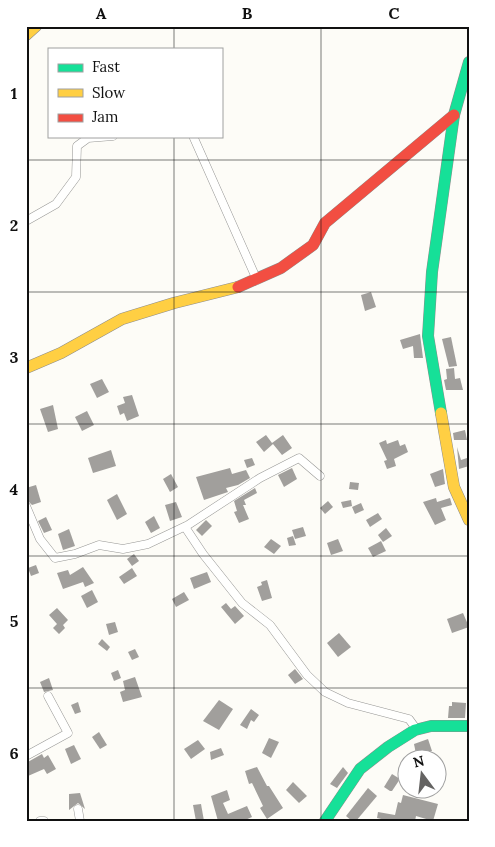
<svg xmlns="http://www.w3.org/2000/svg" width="495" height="847" font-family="Lora,serif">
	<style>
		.building { fill: #a19f9c }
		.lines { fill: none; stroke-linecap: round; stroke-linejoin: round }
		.street-casing { stroke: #979795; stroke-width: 9 }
		.fast-casing { stroke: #8e8d8b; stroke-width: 12 }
		.slow-casing { stroke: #8e8d8b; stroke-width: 12 }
		.jam-casing { stroke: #8e8d8b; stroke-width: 12 }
		.street { stroke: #fffffe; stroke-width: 8 }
		.fast { stroke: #16e098; stroke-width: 11 }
		.slow { stroke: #ffcf43; stroke-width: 11 }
		.jam { stroke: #f24e42; stroke-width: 11 }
		.grid { fill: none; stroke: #111; stroke-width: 1; stroke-opacity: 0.55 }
		.neatline { fill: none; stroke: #111; stroke-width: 2 }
		.grid-label { font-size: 16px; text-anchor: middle; font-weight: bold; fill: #111 }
	</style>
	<rect width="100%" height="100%" fill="#fdfcf7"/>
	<!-- building -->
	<g class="building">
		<path d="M 371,292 L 376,307 L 365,311 L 361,295 Z"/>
		<path d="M 420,334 L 423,358 L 414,358 L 413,346 L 403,349 L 400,340 Z"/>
		<path d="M 451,337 L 457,366 L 449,367 L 442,339 Z"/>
		<path d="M 454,368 L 455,379 L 460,378 L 463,390 L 446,390 L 444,380 L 447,379 L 446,369 Z"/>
		<path d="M 102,379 L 109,392 L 97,398 L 90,384 Z"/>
		<path d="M 132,395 L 139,416 L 127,421 L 124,413 L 120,415 L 117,406 L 125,403 L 123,397 Z"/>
		<path d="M 53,405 L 58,429 L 48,432 L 40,409 Z"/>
		<path d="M 87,411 L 94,425 L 82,431 L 75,417 Z"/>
		<path d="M 465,430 L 467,440 L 454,440 L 453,433 Z"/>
		<path d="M 266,435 L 272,443 L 283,435 L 292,448 L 282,455 L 273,444 L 264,452 L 256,442 Z"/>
		<path d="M 386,440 L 387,444 L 398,440 L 400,446 L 405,444 L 408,452 L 394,459 L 396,466 L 387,469 L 384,461 L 387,460 L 379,443 Z"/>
		<path d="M 457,447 L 461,460 L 467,458 L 469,466 L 459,469 Z"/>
		<path d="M 111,450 L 116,466 L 93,473 L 88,458 Z"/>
		<path d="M 252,458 L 255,465 L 247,468 L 244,460 Z"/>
		<path d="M 230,468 L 232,474 L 246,470 L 250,478 L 238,485 L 226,488 L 228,492 L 204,500 L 196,477 Z"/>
		<path d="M 292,468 L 297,479 L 284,487 L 278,475 Z"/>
		<path d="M 443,469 L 445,484 L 435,487 L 430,474 Z"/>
		<path d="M 171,474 L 178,487 L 170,492 L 163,479 Z"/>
		<path d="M 350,482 L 359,483 L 358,490 L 349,489 Z"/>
		<path d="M 36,485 L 41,502 L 32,505 L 28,501 L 26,488 Z"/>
		<path d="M 255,488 L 257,493 L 244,500 L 246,505 L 243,505 L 249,519 L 239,523 L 234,512 L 237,511 L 234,501 Z"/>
		<path d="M 117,494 L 127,514 L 117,520 L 107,500 Z"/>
		<path d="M 436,498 L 437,502 L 450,498 L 452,505 L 441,508 L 446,520 L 435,525 L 423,502 Z"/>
		<path d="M 351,500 L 352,506 L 343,508 L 341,502 Z"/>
		<path d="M 328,501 L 333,507 L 325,514 L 320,508 Z"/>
		<path d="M 176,502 L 182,517 L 170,521 L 165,505 Z"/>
		<path d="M 361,503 L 364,510 L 355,514 L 352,507 Z"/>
		<path d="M 378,513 L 382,519 L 370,527 L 366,520 Z"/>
		<path d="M 154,516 L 160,528 L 151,533 L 145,522 Z"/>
		<path d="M 46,517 L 52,530 L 44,533 L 38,521 Z"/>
		<path d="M 206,520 L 212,526 L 202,536 L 196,530 Z"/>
		<path d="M 303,527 L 306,536 L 295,539 L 292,530 Z"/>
		<path d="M 386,528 L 392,536 L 383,542 L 378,535 Z"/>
		<path d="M 69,529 L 75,546 L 63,550 L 58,534 Z"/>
		<path d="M 293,536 L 296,545 L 289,546 L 287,538 Z"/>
		<path d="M 271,539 L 281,546 L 274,554 L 264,547 Z"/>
		<path d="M 338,539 L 343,551 L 331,555 L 327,543 Z"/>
		<path d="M 381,541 L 386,551 L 373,557 L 368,548 Z"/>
		<path d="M 134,554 L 139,561 L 132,566 L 127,559 Z"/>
		<path d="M 36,565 L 39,573 L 31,576 L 28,568 Z"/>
		<path d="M 83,567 L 94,583 L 85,587 L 83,582 L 63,589 L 57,573 L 68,570 L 70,575 Z"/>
		<path d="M 132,568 L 137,576 L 124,584 L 119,577 Z"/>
		<path d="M 207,572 L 211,582 L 194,589 L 190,578 Z"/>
		<path d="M 267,580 L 272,598 L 262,601 L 257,587 L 262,585 L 261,582 Z"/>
		<path d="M 92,590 L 98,602 L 87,608 L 81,596 Z"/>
		<path d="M 184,592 L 189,600 L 176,607 L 172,599 Z"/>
		<path d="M 226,603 L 231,609 L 235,606 L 244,616 L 235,624 L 221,607 Z"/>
		<path d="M 57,608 L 68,620 L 63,625 L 65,628 L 59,634 L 53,628 L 57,624 L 49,615 Z"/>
		<path d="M 463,613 L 469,627 L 452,633 L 447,619 Z"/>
		<path d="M 115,622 L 118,632 L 109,635 L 106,624 Z"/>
		<path d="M 339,633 L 351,647 L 338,657 L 327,643 Z"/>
		<path d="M 102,639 L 110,647 L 107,651 L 98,644 Z"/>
		<path d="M 135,649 L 139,657 L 132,660 L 128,652 Z"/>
		<path d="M 295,669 L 303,679 L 295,684 L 288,675 Z"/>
		<path d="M 118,670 L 121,678 L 114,681 L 111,673 Z"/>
		<path d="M 135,677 L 142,697 L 123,702 L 120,692 L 125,690 L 123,681 Z"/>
		<path d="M 49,678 L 53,690 L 44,692 L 40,682 Z"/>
		<path d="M 219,700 L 233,709 L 219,730 L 203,721 Z"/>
		<path d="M 78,702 L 81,712 L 75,714 L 71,705 Z"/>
		<path d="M 452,702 L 466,703 L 465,718 L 448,718 L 449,706 L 452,706 Z"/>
		<path d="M 251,709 L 259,715 L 254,722 L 251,720 L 247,729 L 240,725 Z"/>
		<path d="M 99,732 L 107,745 L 100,749 L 92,737 Z"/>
		<path d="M 269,738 L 279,742 L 271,758 L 262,753 Z"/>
		<path d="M 428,739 L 432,751 L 416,754 L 414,744 Z"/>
		<path d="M 198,740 L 205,749 L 191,759 L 184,749 Z"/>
		<path d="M 74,745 L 81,759 L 71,764 L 65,749 Z"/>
		<path d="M 221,748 L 224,755 L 211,760 L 210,752 Z"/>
		<path d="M 42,754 L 44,758 L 48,755 L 56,769 L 47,774 L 44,769 L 28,776 L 26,763 Z"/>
		<path d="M 257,767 L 267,786 L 269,786 L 283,808 L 267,819 L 260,808 L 263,806 L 252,783 L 249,784 L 245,771 Z"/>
		<path d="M 343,767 L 348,773 L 337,788 L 330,784 Z"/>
		<path d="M 392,774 L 400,779 L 392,791 L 390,791 L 384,787 Z"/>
		<path d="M 293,782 L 307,796 L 299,803 L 286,790 Z"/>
		<path d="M 368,788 L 377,796 L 356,821 L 352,821 L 346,816 Z"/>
		<path d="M 227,790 L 230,800 L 223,803 L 228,814 L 247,806 L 252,817 L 243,821 L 218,821 L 211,796 Z"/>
		<path d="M 80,793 L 85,809 L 78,803 L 69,810 L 69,794 Z"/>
		<path d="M 403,795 L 438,804 L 433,821 L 416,816 L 415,821 L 390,821 L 377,818 L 378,812 L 395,815 L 398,802 L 401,803 Z"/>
		<path d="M 201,804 L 204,821 L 196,821 L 193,805 Z"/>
	</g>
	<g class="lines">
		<!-- street casing -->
		<g class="street-casing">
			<g id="street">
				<path d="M 193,136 L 257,280"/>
				<path d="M 26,221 L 56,204 L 76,177 L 77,146 L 88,138 L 113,136"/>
				<path d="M 26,506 L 40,539 L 55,558 L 75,554 L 99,545 L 123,549 L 148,544 L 188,525 L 260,478 L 299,458 L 320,476"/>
				<path d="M 185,527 L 203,554 L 242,603 L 270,625 L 307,675 L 325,692 L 348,703 L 409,719 L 417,730"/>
				<path d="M 26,756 L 68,733 L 48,696"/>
				<path d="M 78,809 L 80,821"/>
				<path d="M 40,821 L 44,821"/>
			</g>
		</g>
		<!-- fast casing -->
		<g class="fast-casing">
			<g id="fast">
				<path d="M 441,413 L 428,336 L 432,272 L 454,115 L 469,62"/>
				<path d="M 325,821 L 360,769 L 388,747 L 415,730 L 431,726 L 469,726"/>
			</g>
		</g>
		<!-- slow casing -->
		<g class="slow-casing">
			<g id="slow">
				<path d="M 26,35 L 36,26"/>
				<path d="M 26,368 L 61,353 L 122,319 L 174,303 L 238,287"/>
				<path d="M 441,413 L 454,487 L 469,520"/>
			</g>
		</g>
		<!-- jam casing -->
		<g class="jam-casing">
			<path id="jam" d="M 238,287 L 281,268 L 313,245 L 325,223 L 454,115"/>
		</g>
		<!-- street -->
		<use href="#street" class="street"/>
		<!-- fast -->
		<use href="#fast" class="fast"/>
		<!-- slow -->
		<use href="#slow" class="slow"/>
		<!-- jam -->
		<use href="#jam" class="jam"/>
	</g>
	<!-- grid -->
	<path class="grid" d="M 174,26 L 174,49M 321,26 L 321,821M 174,136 L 174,821M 26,160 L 469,160M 26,292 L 469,292M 26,424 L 469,424M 26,556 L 469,556M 26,688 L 469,688"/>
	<!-- border -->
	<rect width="495" height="847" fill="none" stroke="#ffffff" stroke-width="55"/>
	<!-- legend -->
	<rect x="48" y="48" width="175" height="90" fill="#ffffff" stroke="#a0a0a0"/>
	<rect x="58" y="64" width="25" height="8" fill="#16e098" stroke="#a0a0a0"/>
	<text x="92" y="72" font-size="15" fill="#111111">Fast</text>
	<rect x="58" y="89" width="25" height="8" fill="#ffcf43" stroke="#a0a0a0"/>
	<text x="92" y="98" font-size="15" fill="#111111">Slow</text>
	<rect x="58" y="114" width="25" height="8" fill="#f24e42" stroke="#a0a0a0"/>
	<text x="92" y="122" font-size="15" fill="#111111">Jam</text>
	<!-- north arrow -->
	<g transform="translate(422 774) rotate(345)"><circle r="24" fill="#ffffff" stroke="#a0a0a0"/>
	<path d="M0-4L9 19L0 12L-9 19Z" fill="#646362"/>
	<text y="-8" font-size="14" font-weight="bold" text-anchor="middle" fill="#111111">N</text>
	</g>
	<rect x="28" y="28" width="440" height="792" class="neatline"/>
	<g class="grid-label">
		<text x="101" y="19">A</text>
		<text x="247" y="19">B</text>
		<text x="394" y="19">C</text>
		<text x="14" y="99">1</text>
		<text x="14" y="231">2</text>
		<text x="14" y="363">3</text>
		<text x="14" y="495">4</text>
		<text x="14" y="627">5</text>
		<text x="14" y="759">6</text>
	</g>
</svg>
